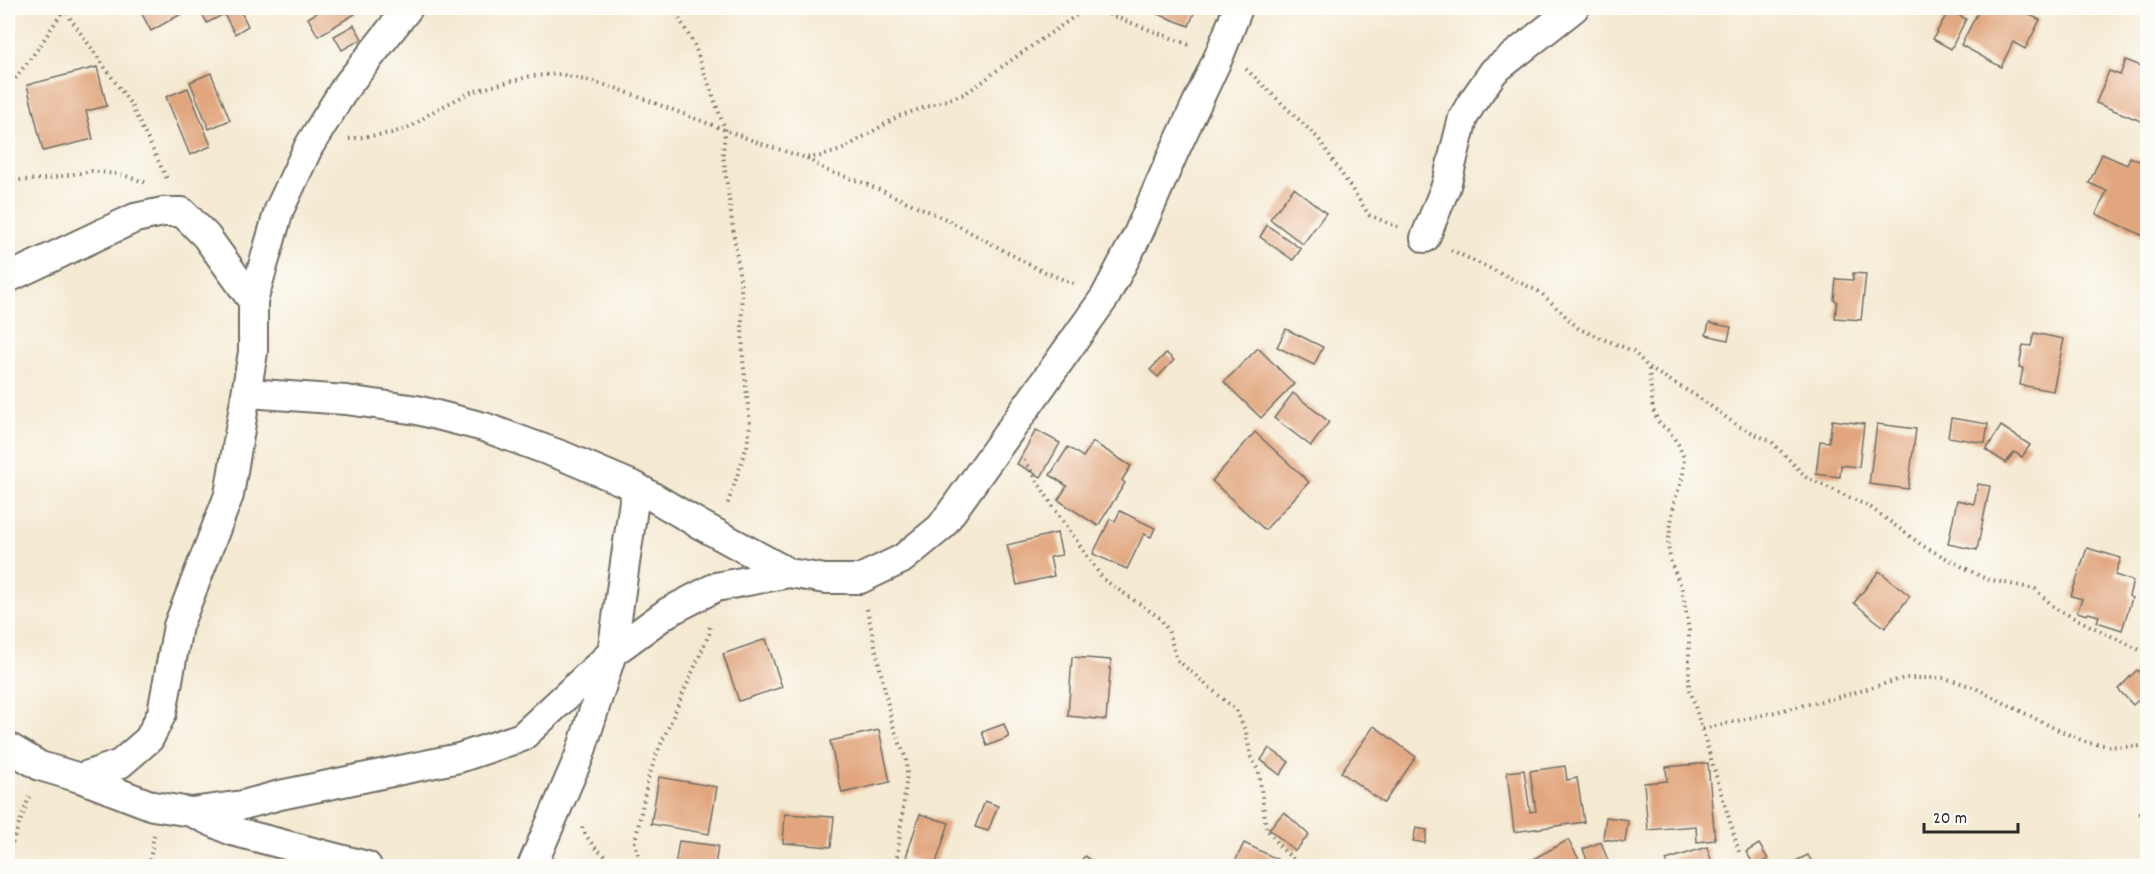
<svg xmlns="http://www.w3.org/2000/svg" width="2155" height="874" font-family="Dekko,sans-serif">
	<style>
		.building { fill: #e1a67e }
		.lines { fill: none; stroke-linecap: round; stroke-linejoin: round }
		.minor-casing { stroke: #716e65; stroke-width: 32 }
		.path { stroke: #716e65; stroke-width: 4; stroke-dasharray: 1.5 4.5; stroke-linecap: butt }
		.minor { stroke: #fff; stroke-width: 28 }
	</style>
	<rect width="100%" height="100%" fill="#fdfcf7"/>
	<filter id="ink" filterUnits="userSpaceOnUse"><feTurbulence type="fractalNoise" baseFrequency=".0167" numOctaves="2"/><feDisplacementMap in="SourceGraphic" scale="12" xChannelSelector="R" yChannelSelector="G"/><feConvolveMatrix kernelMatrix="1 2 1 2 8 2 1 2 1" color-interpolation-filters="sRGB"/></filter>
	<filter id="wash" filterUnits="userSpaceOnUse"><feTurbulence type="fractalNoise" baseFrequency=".008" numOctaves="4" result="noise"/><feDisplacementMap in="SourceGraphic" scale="24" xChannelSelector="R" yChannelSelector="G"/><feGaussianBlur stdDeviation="1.35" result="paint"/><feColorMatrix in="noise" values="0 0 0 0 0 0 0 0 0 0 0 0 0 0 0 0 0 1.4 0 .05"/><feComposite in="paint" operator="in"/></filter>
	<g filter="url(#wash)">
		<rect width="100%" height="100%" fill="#f4e9d1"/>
		<g id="blocks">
			<!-- building -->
			<g class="building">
				<path d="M 148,8 L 180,8 L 183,13 L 151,31 L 141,12 Z"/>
				<path d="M 199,8 L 239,8 L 248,26 L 235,34 L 224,14 L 207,23 Z"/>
				<path d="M 325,8 L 351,8 L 355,14 L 318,36 L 308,18 Z"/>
				<path d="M 1142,8 L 1196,8 L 1189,26 Z"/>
				<path d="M 1980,8 L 2032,8 L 2028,14 L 2040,20 L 2025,49 L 2013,42 L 2001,67 L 1961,45 Z"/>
				<path d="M 1949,10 L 1966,19 L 1951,49 L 1933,39 Z"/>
				<path d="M 354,25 L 362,39 L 342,50 L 334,36 Z"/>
				<path d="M 2126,60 L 2148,69 L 2148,124 L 2096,103 L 2109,71 L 2120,75 Z"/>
				<path d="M 97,67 L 107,106 L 86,111 L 93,139 L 43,151 L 27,85 Z"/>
				<path d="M 211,73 L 230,120 L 209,129 L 190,82 Z"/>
				<path d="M 188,88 L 211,146 L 190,155 L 166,97 Z"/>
				<path d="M 2102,154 L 2127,165 L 2130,157 L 2148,165 L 2148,238 L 2096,214 L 2107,191 L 2089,183 Z"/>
				<path d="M 1294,188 L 1326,213 L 1303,244 L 1270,219 Z"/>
				<path d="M 1267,225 L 1301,249 L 1293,260 L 1260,237 Z"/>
				<path d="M 1853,273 L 1866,274 L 1861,320 L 1835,318 L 1837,301 L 1834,300 L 1836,279 L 1853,280 Z"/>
				<path d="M 1709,323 L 1731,327 L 1728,340 L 1706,335 Z"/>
				<path d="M 1286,329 L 1323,347 L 1314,365 L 1277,347 Z"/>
				<path d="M 2034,333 L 2064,339 L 2053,391 L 2020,385 L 2023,368 L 2019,367 L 2023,345 L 2031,346 Z"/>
				<path d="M 1258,348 L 1294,384 L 1261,418 L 1224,382 Z"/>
				<path d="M 1166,353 L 1174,360 L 1158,377 L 1150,370 Z"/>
				<path d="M 1293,393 L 1329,422 L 1311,446 L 1274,418 Z"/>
				<path d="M 1951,418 L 1988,424 L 1985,443 L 1948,437 Z"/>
				<path d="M 1832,420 L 1864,424 L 1859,467 L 1841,465 L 1840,477 L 1816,474 L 1820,441 L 1829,442 Z"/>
				<path d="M 1877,424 L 1916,429 L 1908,489 L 1869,484 Z"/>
				<path d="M 2001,426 L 2030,445 L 2022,457 L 2014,452 L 2006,463 L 1986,450 Z"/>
				<path d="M 1036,430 L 1060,443 L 1041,477 L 1017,464 Z"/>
				<path d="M 1255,432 L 1309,482 L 1265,530 L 1212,481 Z"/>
				<path d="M 1093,442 L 1131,466 L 1122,480 L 1125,483 L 1098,526 L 1058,500 L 1067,486 L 1050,475 L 1068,447 L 1083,457 Z"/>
				<path d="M 1978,484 L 1990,486 L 1977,550 L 1948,544 L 1957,500 L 1974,504 Z"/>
				<path d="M 1120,511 L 1155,528 L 1151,537 L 1144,534 L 1127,569 L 1093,554 L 1110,519 L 1115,521 Z"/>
				<path d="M 1057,533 L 1062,555 L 1050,557 L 1054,576 L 1017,585 L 1007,545 Z"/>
				<path d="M 2087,548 L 2121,558 L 2115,575 L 2133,581 L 2129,596 L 2132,598 L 2122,630 L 2097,622 L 2099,616 L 2088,613 L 2087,615 L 2077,612 L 2082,599 L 2071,596 Z"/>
				<path d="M 1879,571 L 1910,596 L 1885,628 L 1854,603 Z"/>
				<path d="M 766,639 L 782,687 L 739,701 L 723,654 Z"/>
				<path d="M 1072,657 L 1111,660 L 1106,720 L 1068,716 Z"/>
				<path d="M 2137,670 L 2148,680 L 2148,691 L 2133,705 L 2118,689 Z"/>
				<path d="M 1004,724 L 1009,737 L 987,746 L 982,732 Z"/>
				<path d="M 1374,726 L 1416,757 L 1384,803 L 1341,772 Z"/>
				<path d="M 879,730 L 890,782 L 842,793 L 830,741 Z"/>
				<path d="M 1269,748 L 1289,762 L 1280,775 L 1261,760 Z"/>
				<path d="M 1708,763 L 1715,840 L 1697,842 L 1696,826 L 1648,830 L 1644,783 L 1667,781 L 1666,767 Z"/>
				<path d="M 1565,766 L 1567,780 L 1577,778 L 1584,822 L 1514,832 L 1507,772 L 1524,770 L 1530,812 L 1536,811 L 1530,771 Z"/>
				<path d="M 659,777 L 717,787 L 709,834 L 651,824 Z"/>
				<path d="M 985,801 L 998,806 L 988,831 L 975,827 Z"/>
				<path d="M 1284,812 L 1309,835 L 1295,851 L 1269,829 Z"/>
				<path d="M 785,814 L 834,817 L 831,847 L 783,843 Z"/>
				<path d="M 920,814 L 949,823 L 935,866 L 906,857 Z"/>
				<path d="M 1606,817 L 1628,820 L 1625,842 L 1603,839 Z"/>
				<path d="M 1416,828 L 1427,830 L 1425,843 L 1413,841 Z"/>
				<path d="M 1568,840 L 1583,866 L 1537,866 L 1533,859 Z"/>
				<path d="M 679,841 L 718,846 L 715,866 L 675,866 Z"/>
				<path d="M 1601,842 L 1610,866 L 1589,866 L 1583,849 Z"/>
				<path d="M 1244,843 L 1277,859 L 1273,866 L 1233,866 Z"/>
				<path d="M 1759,844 L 1768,859 L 1755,866 L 1746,852 Z"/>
				<path d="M 1707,847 L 1713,866 L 1668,866 L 1666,860 Z"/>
				<path d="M 1808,855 L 1814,866 L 1785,866 Z"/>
				<path d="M 1085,856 L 1098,866 L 1076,866 Z"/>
			</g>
		</g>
	</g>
	<g filter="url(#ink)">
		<use href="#blocks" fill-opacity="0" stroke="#716e65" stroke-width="1.5"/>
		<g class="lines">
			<!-- minor casing -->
			<g class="minor-casing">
				<g id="minor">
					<path d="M 1425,238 L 1446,186 L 1463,118 L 1471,104 L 1494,71 L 1574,8"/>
					<path d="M 8,278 L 135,218 L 163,212 L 182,212 L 206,236 L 253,301"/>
					<path d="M 247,393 L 346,400 L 417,410 L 484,427 L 563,456 L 636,487 L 699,524 L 789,573"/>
					<path d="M 8,747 L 40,766 L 80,778 L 120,764 L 149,739 L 162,713 L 178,626 L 229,495 L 253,352 L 253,301 L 279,210 L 309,146 L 345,88 L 408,8"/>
					<path d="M 80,778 L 153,806 L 191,812 L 243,805 L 280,795 L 459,758 L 522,737 L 612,653 L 668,612 L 716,587 L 789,573 L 825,579 L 860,579 L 902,559 L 941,527 L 1105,297 L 1138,234 L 1174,152 L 1219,56 L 1238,8"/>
					<path d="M 191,812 L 232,831 L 367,866"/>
					<path d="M 532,866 L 579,757 L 612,653 L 636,487"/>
				</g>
			</g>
			<!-- path -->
			<g class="path">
				<path d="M 63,8 L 130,103 L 168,181"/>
				<path d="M 673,8 L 694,44 L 725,129 L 723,155 L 741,287 L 743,360 L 750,424 L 747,446 L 727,506"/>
				<path d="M 1092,8 L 1192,46"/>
				<path d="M 1246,69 L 1318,138 L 1369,215 L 1398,227"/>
				<path d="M 8,88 L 40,46 L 64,9"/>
				<path d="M 349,139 L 392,133 L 411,127 L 432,112 L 471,92 L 531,76 L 560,74 L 613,87 L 759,143 L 806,158 L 822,156 L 841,150 L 899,116 L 964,94 L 981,83 L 1000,68 L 1087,8"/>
				<path d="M 807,158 L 825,170 L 864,183 L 946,219 L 1036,268 L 1076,285"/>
				<path d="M 8,177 L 19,180 L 44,179 L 92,171 L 123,175 L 147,183"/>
				<path d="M 1451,250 L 1540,292 L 1579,329 L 1633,351 L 1649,368 L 1698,397 L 1738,426 L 1772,442 L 1806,477 L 1870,507 L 1923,546 L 1986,579 L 2035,589 L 2056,609 L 2148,654"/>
				<path d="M 1649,369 L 1653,410 L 1659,423 L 1669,431 L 1678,444 L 1684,458 L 1683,475 L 1674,503 L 1671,523 L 1668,546 L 1671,563 L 1682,588 L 1689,631 L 1689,686 L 1740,855"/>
				<path d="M 1024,460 L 1054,508 L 1103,579 L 1160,618 L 1168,630 L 1177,660 L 1236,710 L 1246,732 L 1251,757 L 1259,772 L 1266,828 L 1278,845 L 1294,860 L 1310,866"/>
				<path d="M 867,609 L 892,723 L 906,759 L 907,775 L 896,866"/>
				<path d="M 1703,729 L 1847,695 L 1904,678 L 1945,678 L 1973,687 L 2054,728 L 2088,743 L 2120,747 L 2148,746"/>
				<path d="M 2139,814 L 2148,809"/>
				<path d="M 582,827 C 591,847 604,858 624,866"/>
				<path d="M 8,854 L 30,795"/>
				<path d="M 149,866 L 154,835"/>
				<path d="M 641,866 L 635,842 L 648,779 L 657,753 L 709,634 L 710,624"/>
			</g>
			<!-- minor -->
			<use href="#minor" class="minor"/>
		</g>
	</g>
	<!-- margin -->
	<rect width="2155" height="874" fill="none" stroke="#fdfcf7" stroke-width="30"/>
	<!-- scale -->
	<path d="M1924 823v9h94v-9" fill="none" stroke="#2b2b2b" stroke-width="3"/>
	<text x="1933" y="823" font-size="18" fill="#2b2b2b" stroke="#fdfcf7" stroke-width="4.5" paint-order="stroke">20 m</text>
</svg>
